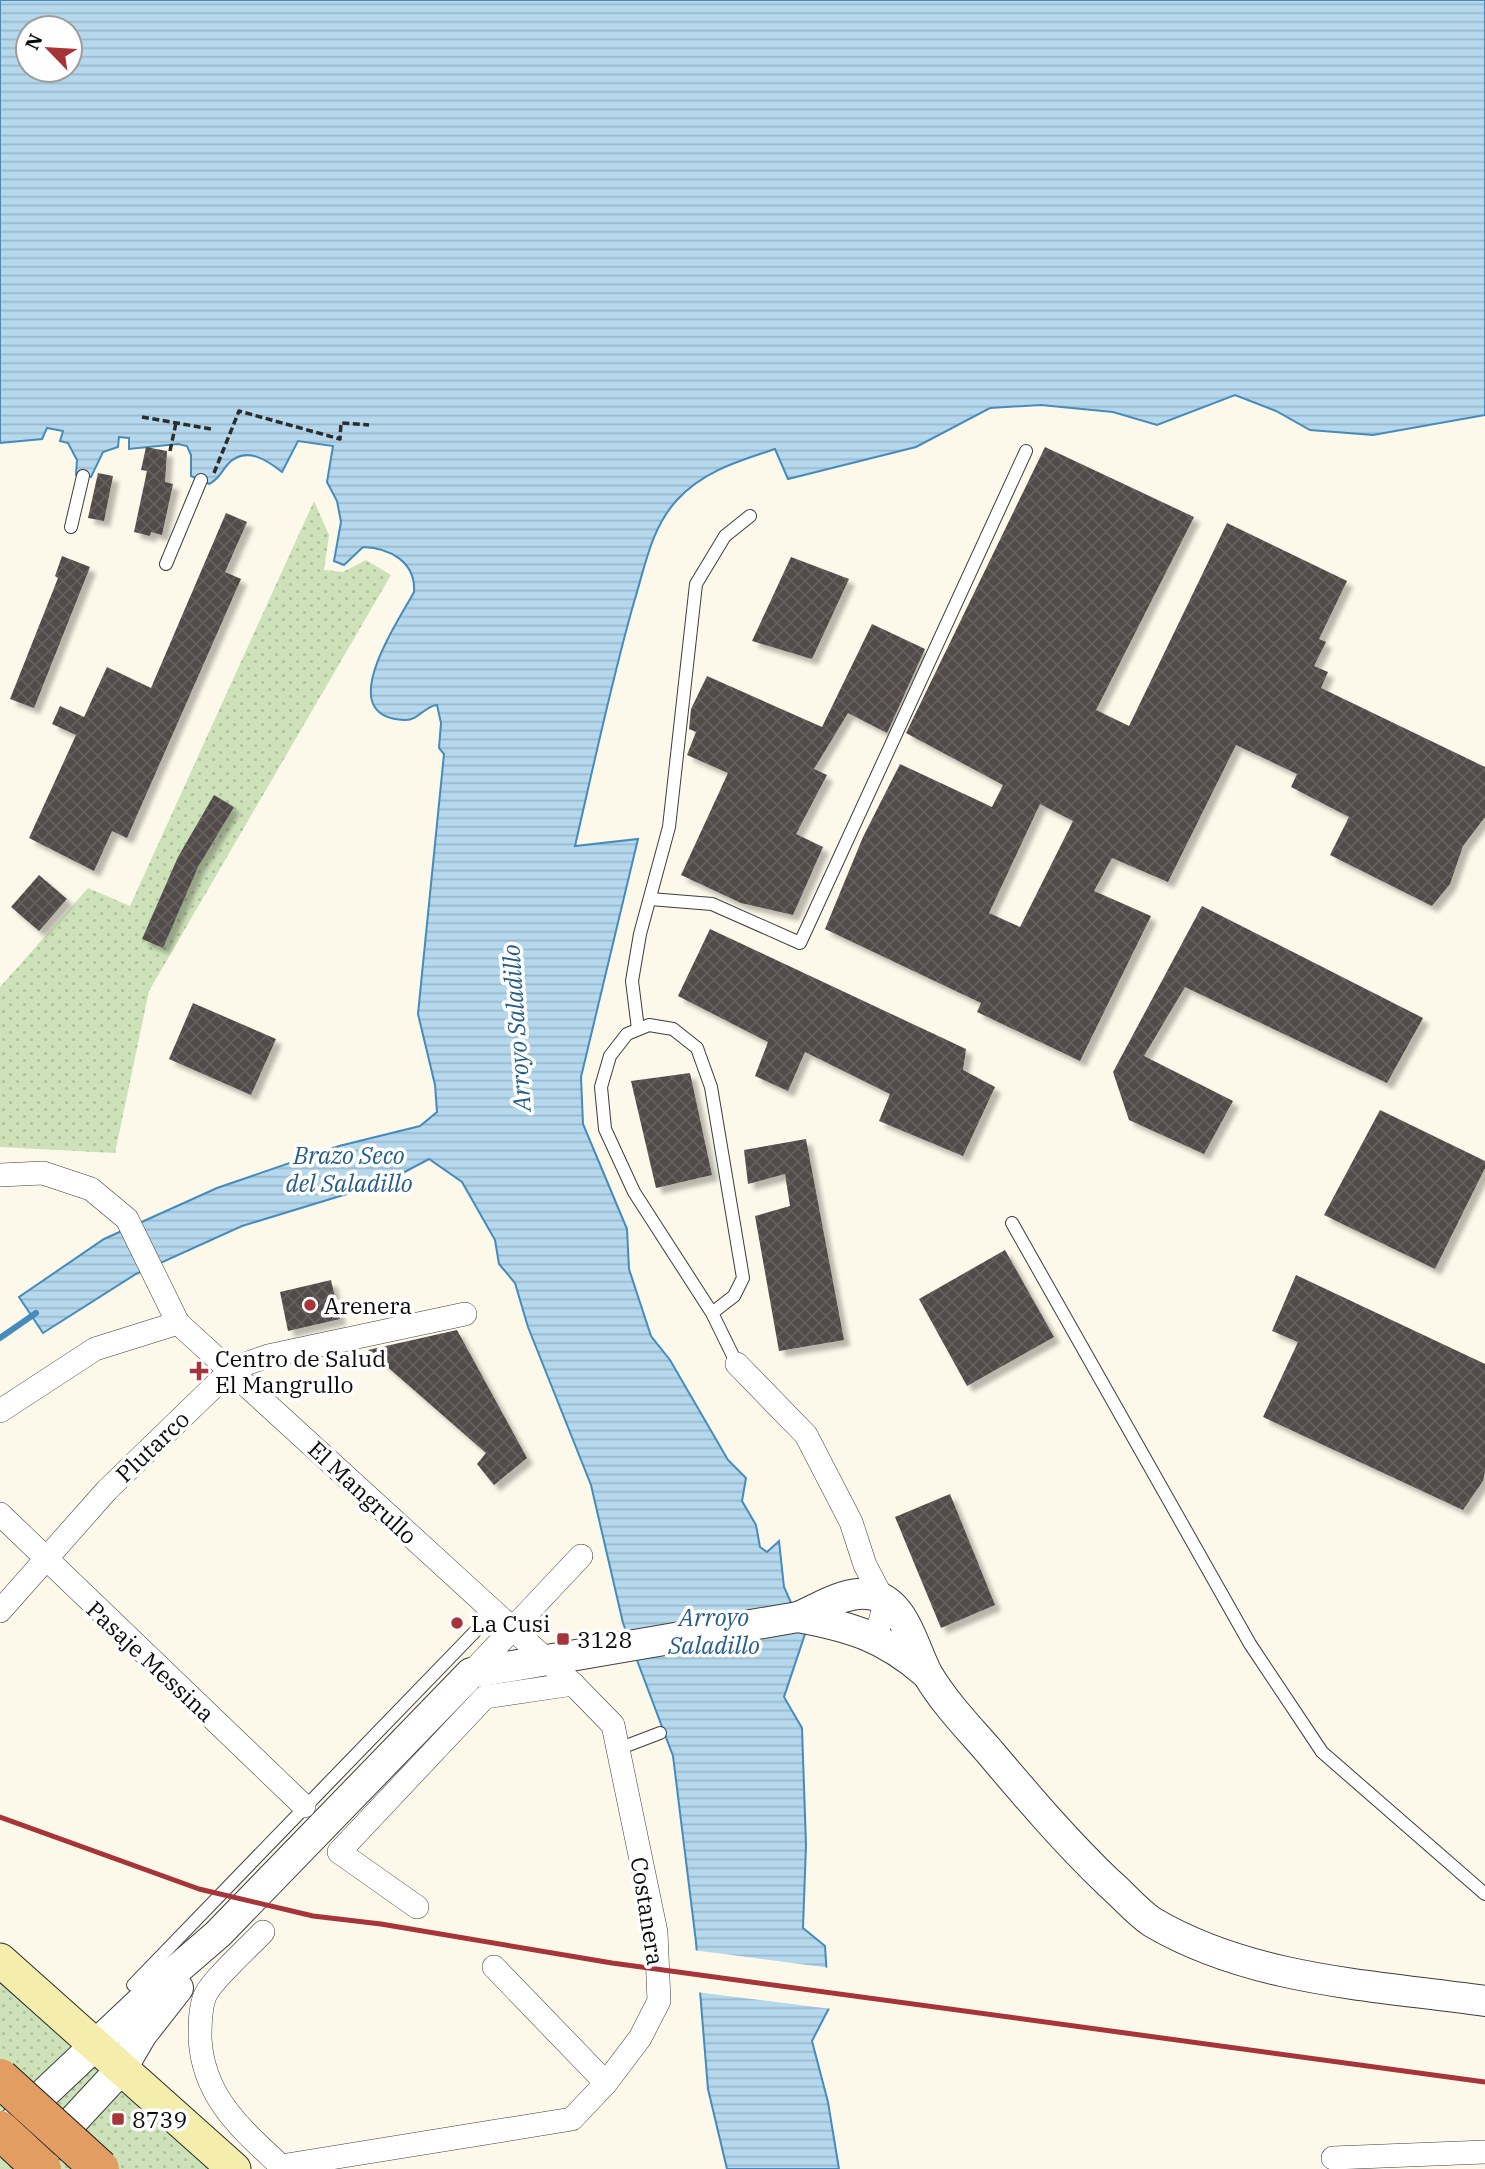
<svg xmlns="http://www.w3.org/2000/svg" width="1485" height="2169" font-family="'IBM Plex Serif',serif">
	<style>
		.grass { fill: url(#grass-dots) }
		.water { fill: url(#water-rules); stroke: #458bbb; stroke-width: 2; fill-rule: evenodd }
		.pier { fill: #fcf9ea }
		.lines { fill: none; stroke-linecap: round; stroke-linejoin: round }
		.stream { stroke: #458bbb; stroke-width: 6 }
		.building { fill: url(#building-cross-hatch); fill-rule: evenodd; filter: url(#shadow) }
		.service-casing { stroke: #3d3d3d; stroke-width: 14 }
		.minor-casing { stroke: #3d3d3d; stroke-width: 24 }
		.tertiary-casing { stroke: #3d3d3d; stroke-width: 32 }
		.secondary-casing { stroke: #2c2c2c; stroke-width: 35 }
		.path { stroke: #2c2c2c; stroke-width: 3.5; stroke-dasharray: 7 3.5; stroke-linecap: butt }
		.service { stroke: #fff; stroke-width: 12 }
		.minor { stroke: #fff; stroke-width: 23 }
		.tertiary { stroke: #fff; stroke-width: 30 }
		.secondary { stroke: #f5edac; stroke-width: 33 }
		.rail { stroke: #a73439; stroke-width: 5 }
		.motorway-bridge-casing { stroke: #1b1b1b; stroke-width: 40; stroke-linecap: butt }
		.motorway-bridge { stroke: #e29d62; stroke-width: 38 }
		.poi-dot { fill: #a73439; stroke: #fff; stroke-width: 2.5 }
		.labels { text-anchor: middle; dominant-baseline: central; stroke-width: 7; stroke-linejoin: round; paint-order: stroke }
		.poi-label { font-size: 23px; fill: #0a0a0a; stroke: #fff; text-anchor: start }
		.street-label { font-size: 23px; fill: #0a0a0a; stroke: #fff }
		.water-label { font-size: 24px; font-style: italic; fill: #245d8b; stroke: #fff }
	</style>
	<defs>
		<pattern id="grass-dots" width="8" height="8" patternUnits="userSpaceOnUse" patternTransform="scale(1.75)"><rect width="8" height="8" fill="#cde2b8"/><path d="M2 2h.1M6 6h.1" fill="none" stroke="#afc19d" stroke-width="1.8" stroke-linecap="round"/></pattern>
		<pattern id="water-rules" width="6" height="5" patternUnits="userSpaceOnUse" patternTransform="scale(1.75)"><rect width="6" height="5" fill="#b5d8ed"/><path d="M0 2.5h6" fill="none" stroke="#9ab8ca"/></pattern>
		<pattern id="building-cross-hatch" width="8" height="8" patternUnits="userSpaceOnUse" patternTransform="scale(1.75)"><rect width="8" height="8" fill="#514b48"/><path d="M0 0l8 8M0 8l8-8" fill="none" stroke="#65605e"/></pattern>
		<filter id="shadow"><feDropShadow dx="6" dy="6" stdDeviation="2" flood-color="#0004"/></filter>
	</defs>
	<rect width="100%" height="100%" fill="#fcf9ea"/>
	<!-- grass -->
	<g class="grass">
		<path d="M 314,501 L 329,535 L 324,570 L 343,572 L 366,560 L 391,575 L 149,991 L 115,1153 L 0,1147 L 0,987 L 88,888 L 130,906 Z"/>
		<path d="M 0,1960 L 234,2169 L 0,2169 Z"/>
	</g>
	<!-- water -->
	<path class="water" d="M 0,0 L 1485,0 L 1485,415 L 1373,435 L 1310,430 L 1276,411 L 1235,395 L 1157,425 L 1113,412 L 1041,405 L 990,408 L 916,447 L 788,479 L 775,449 C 739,461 703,471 677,500 C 651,528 645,567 634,602 C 611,683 594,764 575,846 L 638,839 L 581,1077 L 583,1124 L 627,1229 L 629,1269 L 651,1336 L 670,1360 L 728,1460 L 746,1478 L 742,1501 L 756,1525 L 760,1547 L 767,1552 L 779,1541 L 784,1587 L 805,1634 L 784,1697 L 802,1728 L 806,1845 L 803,1928 L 825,1946 L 829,2008 L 812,2041 L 828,2102 L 839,2169 L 727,2169 L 708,2089 L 696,1942 L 673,1756 L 623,1623 L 591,1485 L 528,1327 L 515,1283 L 499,1264 L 495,1240 L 462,1182 L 429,1159 L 386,1182 L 242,1226 L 136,1274 L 43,1333 L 19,1297 L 104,1239 L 217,1188 L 339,1146 L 420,1126 L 437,1112 L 435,1085 L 418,1014 L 444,754 L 439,748 L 441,723 L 437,705 C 424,706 419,721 404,720 C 332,717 397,624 414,592 C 416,562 390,548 363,547 L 344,565 L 334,561 L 341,522 L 337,501 L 327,482 L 333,446 L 298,441 L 282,472 C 267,460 246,446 229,463 C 221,471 220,479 209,484 L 191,476 L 191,455 L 187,446 L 178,444 L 129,449 L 129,438 L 119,437 L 118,447 L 103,452 L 91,477 L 76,475 L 77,460 L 68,443 L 60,441 L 63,431 L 47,428 L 42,439 L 0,443 ZM 28,28 L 70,28 L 70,70 L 28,70 Z"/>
	<!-- pier -->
	<path class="pier" d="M 693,1950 L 830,1968 L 832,2009 L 696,1992 Z"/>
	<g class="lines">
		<!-- stream -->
		<path class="stream" d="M 0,1338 L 36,1313"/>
	</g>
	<!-- building -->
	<g class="building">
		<path d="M 146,447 L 167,451 L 165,482 L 173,484 L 162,535 L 151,532 L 150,536 L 134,532 L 147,471 L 141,470 Z"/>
		<path d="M 1045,447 L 1194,517 L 1096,710 L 1129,726 L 1227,523 L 1347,581 L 1319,639 L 1326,642 L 1314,666 L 1328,672 L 1321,688 L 1485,767 L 1485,817 L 1463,846 L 1450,884 L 1432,906 L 1330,855 L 1349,817 L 1291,787 L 1297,774 L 1236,745 L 1168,882 L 1112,858 L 1094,891 L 1151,916 L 1080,1061 L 977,1012 L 981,1003 L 825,929 L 863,837 L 900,764 L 992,807 L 1003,785 L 906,733 ZM 1040,804 L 1073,821 L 1020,927 L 989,913 Z"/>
		<path d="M 98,473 L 113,476 L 104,521 L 88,518 Z"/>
		<path d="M 226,513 L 247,522 L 225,572 L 241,579 L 127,838 L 112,831 L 94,871 L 29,838 L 76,735 L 52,724 L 60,706 L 84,717 L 107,667 L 151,688 Z"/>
		<path d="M 62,556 L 90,567 L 34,708 L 10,699 L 58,578 L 55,576 Z"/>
		<path d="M 791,557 L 849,579 L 812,659 L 752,641 Z"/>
		<path d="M 872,624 L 925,649 L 887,733 L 848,713 L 814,769 L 827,775 L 796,834 L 823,847 L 793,915 L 741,903 L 681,875 L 728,773 L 687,755 L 696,732 L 689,729 L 691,709 L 707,676 L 822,727 Z"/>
		<path d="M 214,795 L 234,807 L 198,867 L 163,948 L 142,939 L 178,857 Z"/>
		<path d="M 39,875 L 67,899 L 39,931 L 11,907 Z"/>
		<path d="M 1202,906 L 1423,1018 L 1387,1083 L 1185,987 L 1144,1056 L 1233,1101 L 1204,1154 L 1129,1120 L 1113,1072 Z"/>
		<path d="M 710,929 L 966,1049 L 963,1070 L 995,1087 L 963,1156 L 879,1121 L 890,1094 L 805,1052 L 788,1091 L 755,1076 L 768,1042 L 678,996 Z"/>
		<path d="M 193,1003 L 276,1039 L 251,1095 L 169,1059 Z"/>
		<path d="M 690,1073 L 712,1175 L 656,1188 L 631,1081 Z"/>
		<path d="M 1380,1110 L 1485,1161 L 1485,1168 L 1435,1269 L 1324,1215 Z"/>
		<path d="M 806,1139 L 844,1340 L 779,1351 L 755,1216 L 790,1206 L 785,1174 L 748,1184 L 744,1150 Z"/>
		<path d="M 1005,1250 L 1054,1337 L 967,1386 L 919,1299 Z"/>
		<path d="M 1296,1275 L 1485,1364 L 1485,1471 L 1483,1481 L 1463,1510 L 1263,1417 L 1298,1342 L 1272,1331 Z"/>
		<path d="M 331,1280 L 340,1319 L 288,1331 L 280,1292 Z"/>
		<path d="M 457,1330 L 527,1458 L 494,1485 L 477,1464 L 486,1453 L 368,1350 Z"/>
		<path d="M 950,1494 L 995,1605 L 941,1628 L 895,1517 Z"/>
	</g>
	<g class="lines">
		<!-- service casing -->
		<g class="service-casing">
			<g id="service">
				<path d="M 71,527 L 83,476"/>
				<path d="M 166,564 L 201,480"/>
				<path d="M 650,899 L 712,904 L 800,943 L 1026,451"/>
				<path d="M 638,1029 L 632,981 L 640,934 L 669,827 L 696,584 L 725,536 L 750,516"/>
				<path d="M 1012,1223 L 1250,1644 L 1322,1752 L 1485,1894"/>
				<path d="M 712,1313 L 734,1296 L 743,1278 L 711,1087 L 697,1048 L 673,1029 L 649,1025 L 627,1034 L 610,1056 L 601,1087 L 605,1129 L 634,1192 L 712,1313 L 737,1364"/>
				<path d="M 618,1749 L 660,1733"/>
				<path d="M 133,1985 L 493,1613"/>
			</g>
		</g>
		<!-- minor casing -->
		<g class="minor-casing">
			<g id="minor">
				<path d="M 0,1175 L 43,1173 L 91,1189 L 127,1219 L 178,1323 L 573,1684 L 613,1725 L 656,1932 L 659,2001 L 640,2038 L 606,2083 L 572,2119 L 281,2166"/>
				<path d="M 737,1364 L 806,1435 L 851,1522 L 865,1565 L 885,1603 L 879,1626 L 869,1634"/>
				<path d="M 0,1411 L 95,1349 L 178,1323"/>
				<path d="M 0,1514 L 304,1806"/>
				<path d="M 0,1611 L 107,1490 L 232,1369 L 268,1356 L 465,1314"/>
				<path d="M 471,1673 L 581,1556"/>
				<path d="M 417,1907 L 339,1852 L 485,1697 L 573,1684"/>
				<path d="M 263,1932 C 251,1945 210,1982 205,1996 C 200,2008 200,2025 200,2038 C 203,2099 244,2131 284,2169"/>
				<path d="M 494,1967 L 606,2083"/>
				<path d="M 1333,2158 L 1485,2152"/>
			</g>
		</g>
		<!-- tertiary casing -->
		<g class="tertiary-casing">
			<g id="tertiary">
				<path d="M 798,1617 C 852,1627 884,1637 926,1673"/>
				<path d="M 15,2121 L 160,1984 L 218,1934 L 471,1673 L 798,1617 C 820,1608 847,1589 873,1595 C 906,1603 914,1650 928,1675 C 944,1702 967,1726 988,1750 C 1027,1796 1065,1841 1109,1883 C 1123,1895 1137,1912 1152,1922 C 1252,1981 1373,1985 1485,2001"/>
				<path d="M 46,2150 L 122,2068 L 142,2034 L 178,1988"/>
			</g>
		</g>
		<!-- secondary casing -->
		<g class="secondary-casing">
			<path id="secondary" d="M 0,1960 L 234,2169"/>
		</g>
		<!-- path -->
		<g class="path">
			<path d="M 142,417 L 211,429"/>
			<path d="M 170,451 L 176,423"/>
			<path d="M 214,473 L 239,411 L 340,439 L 341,423 L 369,425"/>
		</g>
		<!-- service -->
		<use href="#service" class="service"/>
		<!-- minor -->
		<use href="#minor" class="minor"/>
		<!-- tertiary -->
		<use href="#tertiary" class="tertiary"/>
		<!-- secondary -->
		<use href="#secondary" class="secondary"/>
		<!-- rail -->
		<path class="rail" d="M 0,1817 L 199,1889 L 313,1916 L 381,1924 L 612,1963 L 1485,2082"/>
		<!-- motorway-bridge casing -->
		<g class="motorway-bridge-casing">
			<g id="motorway-bridge">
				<path d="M 0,2078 L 100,2169"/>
				<path d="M 0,2130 L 42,2169"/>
			</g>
		</g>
		<!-- motorway-bridge -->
		<use href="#motorway-bridge" class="motorway-bridge"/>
	</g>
	<!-- markers -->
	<g class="poi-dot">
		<circle cx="310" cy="1305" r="7"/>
		<path d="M195.5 1360.5h7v7h7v7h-7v7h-7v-7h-7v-7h7z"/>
		<circle cx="457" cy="1623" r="7"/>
		<rect x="556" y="1632" width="14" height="14" rx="3.5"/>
		<rect x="111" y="2112" width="14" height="14" rx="3.5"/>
	</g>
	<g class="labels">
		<!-- poi labels -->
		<g class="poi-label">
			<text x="324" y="1305">Arenera</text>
			<text x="215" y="1358">Centro de Salud<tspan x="215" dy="26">El Mangrullo</tspan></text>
			<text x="471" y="1623">La Cusi</text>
			<text x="577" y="1639">3128</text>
			<text x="132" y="2119">8739</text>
		</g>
		<!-- street labels -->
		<g class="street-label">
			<text transform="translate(152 1446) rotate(-44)">Plutarco</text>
			<text transform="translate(363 1492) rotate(43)">El Mangrullo</text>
			<text transform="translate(151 1661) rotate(43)">Pasaje Messina</text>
			<text transform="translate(648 1911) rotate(81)">Costanera</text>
		</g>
		<!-- water labels -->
		<g class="water-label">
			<text transform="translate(516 1028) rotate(-94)">Arroyo Saladillo</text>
			<text x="349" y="1155">Brazo Seco<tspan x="349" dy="28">del Saladillo</tspan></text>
			<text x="714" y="1617">Arroyo<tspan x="714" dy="28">Saladillo</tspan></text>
		</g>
	</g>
	<!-- north arrow -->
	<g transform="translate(49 49) rotate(295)"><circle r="33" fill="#ffffff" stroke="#9d9d9d" stroke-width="2"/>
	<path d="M0-5L12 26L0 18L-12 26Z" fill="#a73439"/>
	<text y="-10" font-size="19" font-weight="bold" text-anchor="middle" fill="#0a0a0a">N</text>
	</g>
</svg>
